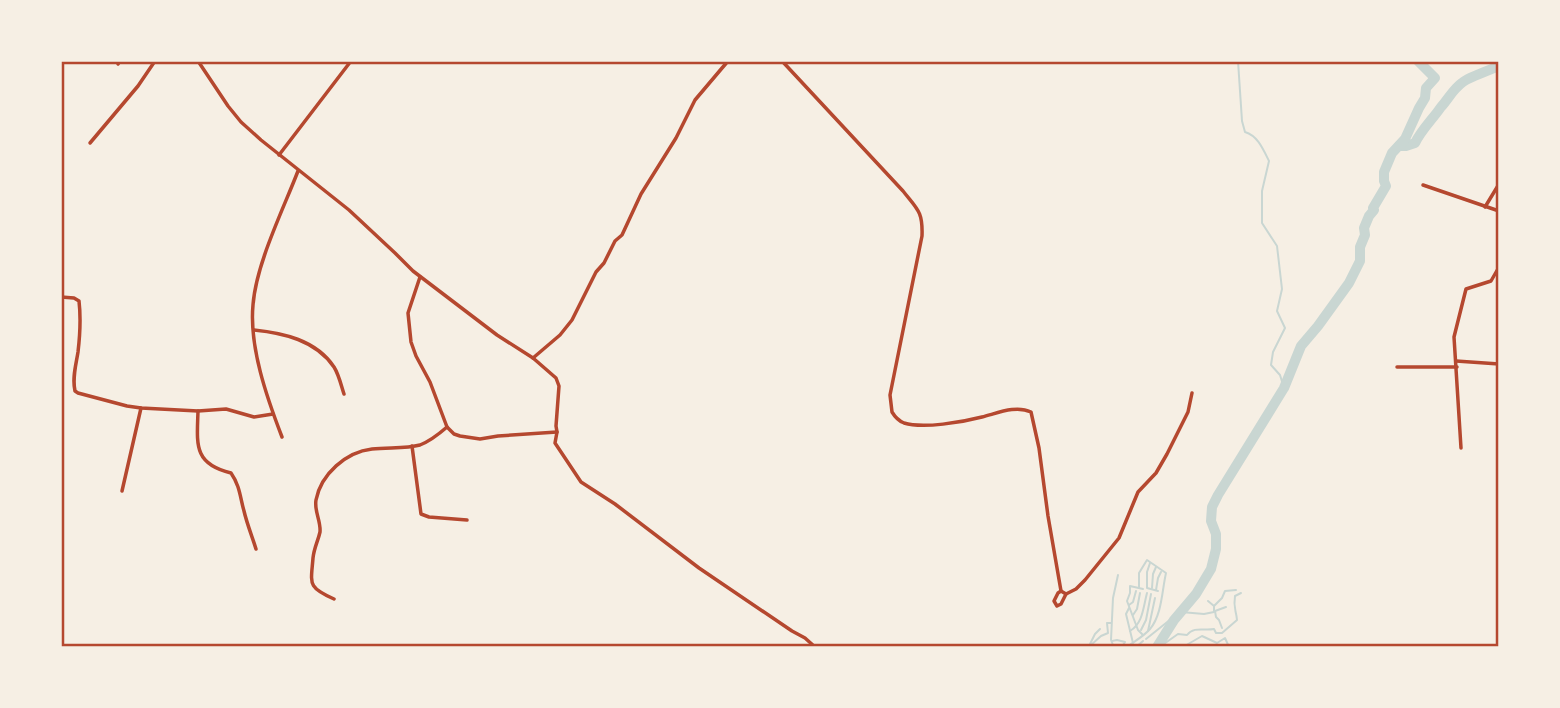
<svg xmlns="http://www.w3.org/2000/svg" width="1560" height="708" font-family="'Varela Round',sans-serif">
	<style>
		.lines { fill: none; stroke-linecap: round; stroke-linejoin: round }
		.stream { stroke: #c9d6d2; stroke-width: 2 }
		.river { stroke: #c9d6d2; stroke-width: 10 }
		.minor { stroke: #b5482f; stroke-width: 3.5 }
		.neatline { fill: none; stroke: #b5482f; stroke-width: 2.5 }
	</style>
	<rect width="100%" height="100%" fill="#f6efe4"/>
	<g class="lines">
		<!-- stream -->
		<g class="stream">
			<path d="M 1238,61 L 1242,121 L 1245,132 C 1258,136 1263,149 1269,161 L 1262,191 L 1262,223 L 1277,246 L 1282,289 L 1277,311 L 1285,328 L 1273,352 L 1271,365 L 1280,375 L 1284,388"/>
			<path d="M 1150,563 L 1147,572 L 1147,588 L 1158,591"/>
			<path d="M 1152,588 L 1153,574 L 1156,567"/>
			<path d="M 1156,590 L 1158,578 L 1161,572"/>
			<path d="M 1129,605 L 1133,602 L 1136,591"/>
			<path d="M 1214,606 L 1222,598 L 1225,591 L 1236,590"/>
			<path d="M 1129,608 L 1126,614 L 1133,643"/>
			<path d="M 1215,611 L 1216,617 L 1219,620 L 1222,628"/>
			<path d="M 1215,611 L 1226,607"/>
			<path d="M 1181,612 L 1204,614 L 1214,612 L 1214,606 L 1208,601"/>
			<path d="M 1133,615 L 1137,609 L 1140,593"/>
			<path d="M 1141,630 L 1146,620 L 1151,594"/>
			<path d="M 1130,631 C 1143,623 1143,608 1147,593"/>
			<path d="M 1148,631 L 1155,598"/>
			<path d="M 1143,635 L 1138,630 L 1127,601 L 1130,593 L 1130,586 L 1143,589"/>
			<path d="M 1146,639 L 1171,619 L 1174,620"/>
			<path d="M 1112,641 L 1117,640 L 1125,642 L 1123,645 L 1126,647"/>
			<path d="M 1091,645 L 1101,636 L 1108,633 L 1107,623 L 1111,623"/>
			<path d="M 1158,646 L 1161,646 L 1178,634 L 1187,635 C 1194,626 1204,631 1214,629 L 1216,633 L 1222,633 L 1237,620 C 1236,609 1233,608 1235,596 L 1241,593"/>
			<path d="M 1092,647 L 1090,644 L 1095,634 L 1100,629"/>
			<path d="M 1111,647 L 1113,645 L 1111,640 L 1113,598 L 1118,575"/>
			<path d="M 1127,647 C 1135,641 1144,636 1150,629 C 1162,615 1162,590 1166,573 L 1147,560 L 1139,573 L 1139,588"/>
			<path d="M 1136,647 L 1143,641"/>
			<path d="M 1183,647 L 1202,636 L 1217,643 L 1225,638 L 1229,647"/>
		</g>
		<!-- river -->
		<g class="river">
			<path d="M 1399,146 L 1406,146 L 1415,143 C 1422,129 1432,120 1441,107 C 1449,98 1453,89 1463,82 C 1469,77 1490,70 1499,66"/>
			<path d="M 1157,647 L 1174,620 L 1196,594 L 1211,569 L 1216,549 L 1216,534 L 1211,521 L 1212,507 L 1218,495 L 1284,388 L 1301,346 L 1318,326 L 1349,283 L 1360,261 L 1360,247 L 1365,235 L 1364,228 L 1369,216 L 1374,210 L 1373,208 L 1386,186 L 1384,181 L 1384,172 L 1392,153 L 1405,139 L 1419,108 L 1425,98 L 1426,88 L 1435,78 L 1418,61"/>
		</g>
		<!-- minor -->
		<g class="minor">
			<path d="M 198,61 L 228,106 L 241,122 L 261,140 L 349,210 L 395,253 L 413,271 L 497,335 L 533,358 L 556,378 L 559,386 L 556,426 L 557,432 L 555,443 L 581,482 L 615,504 L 699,568 L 792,631 L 805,638 L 815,647"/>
			<path d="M 782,61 L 903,191 C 917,209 923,211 922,236 L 890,395 L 892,412 C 895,417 899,421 904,423 C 923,429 963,422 982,417 C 998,413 1016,405 1031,412 L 1039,448 L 1048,516 L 1061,591"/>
			<path d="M 118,64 L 120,61"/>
			<path d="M 90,143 L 138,86 L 155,61"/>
			<path d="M 279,155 L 351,61"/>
			<path d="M 1423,185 L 1499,211"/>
			<path d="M 1485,207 L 1499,184"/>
			<path d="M 420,277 L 408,313 L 411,342 L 416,356 L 430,382 L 447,427 L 454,434 L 460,436 L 480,439 L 498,436 L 557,432"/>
			<path d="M 61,297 L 74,298 L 79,301 C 81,318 80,335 78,352 C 76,365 72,378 75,391 L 78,393 L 127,406 L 141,408 L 198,411 L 226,409 L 254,417 L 273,414"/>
			<path d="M 254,330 C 283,333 316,340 334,367 C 339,375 341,385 344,394"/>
			<path d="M 533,358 L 560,335 L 572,320 L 596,272 L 604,263 L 615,241 L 622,235 L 641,194 L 676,138 L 695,100 L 728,61"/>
			<path d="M 1456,361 L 1499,364"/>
			<path d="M 1397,367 L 1457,367"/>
			<path d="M 198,411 C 197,444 193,464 231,473 C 240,486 240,497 244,511 C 247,524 252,536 256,549"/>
			<path d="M 282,437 C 267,398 249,347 253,305 C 256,264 283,210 298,171"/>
			<path d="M 412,446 L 421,514 L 429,517 L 467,520"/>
			<path d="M 1461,448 L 1454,337 L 1466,289 L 1491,281 L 1499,267"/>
			<path d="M 122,491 L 141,408"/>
			<path d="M 1061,591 L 1066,594 L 1061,604 L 1057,606 L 1054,601 L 1058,593 Z"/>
			<path d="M 1066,594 L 1076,589 L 1085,580 L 1119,538 L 1138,492 L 1156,473 L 1167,454 L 1188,412 L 1192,393"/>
			<path d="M 334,599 C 307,587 311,584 313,558 C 314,548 318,541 320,532 C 321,521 314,511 316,500 C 321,474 346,452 372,449 C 388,447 405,449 420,445 C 430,441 439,434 447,427"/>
		</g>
	</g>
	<!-- border -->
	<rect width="1560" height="708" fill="none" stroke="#f6efe4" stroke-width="126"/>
	<rect x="63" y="63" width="1434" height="582" class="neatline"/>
</svg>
